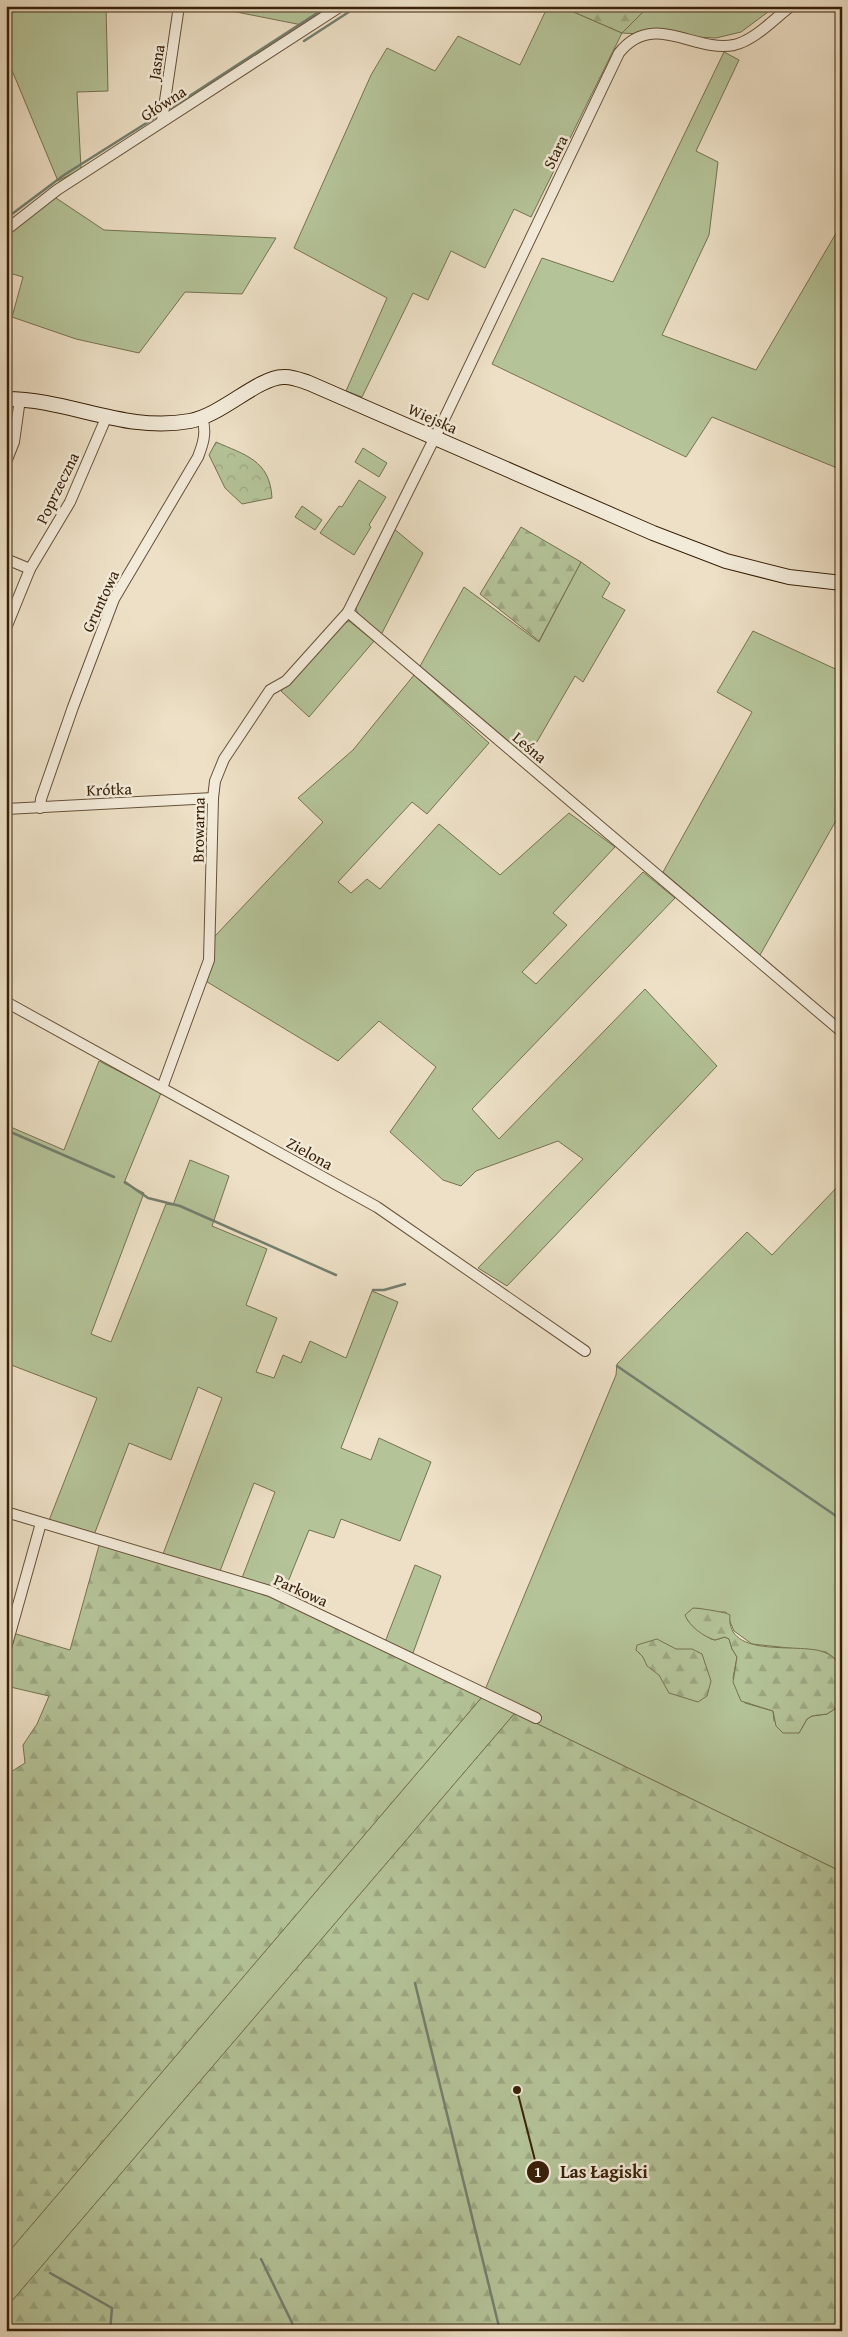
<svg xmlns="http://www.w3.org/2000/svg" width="848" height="2337" font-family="'Gentium Book Plus',serif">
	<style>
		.green { fill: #b4c398; stroke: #767250 }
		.forest { fill: url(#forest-firs); stroke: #767250 }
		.park { fill: url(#park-crowns); stroke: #767250 }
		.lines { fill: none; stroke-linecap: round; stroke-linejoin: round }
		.stream { stroke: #737f6f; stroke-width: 2.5 }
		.street-casing { stroke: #665138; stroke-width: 12 }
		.secondary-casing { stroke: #392108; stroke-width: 16 }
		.street { stroke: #f3ebda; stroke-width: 10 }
		.secondary { stroke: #f3ebda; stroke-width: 14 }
		.labels { text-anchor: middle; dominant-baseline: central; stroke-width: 5; stroke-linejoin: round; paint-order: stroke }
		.street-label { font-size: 16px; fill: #392108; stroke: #f3ebda }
		.leader { fill: none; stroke: #392108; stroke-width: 2 }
		.callout-dot { fill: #392108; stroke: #f3ebda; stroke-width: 2 }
		.mark-label { font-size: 15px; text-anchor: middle; font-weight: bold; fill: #fff }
		.callout-label { font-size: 18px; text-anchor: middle; font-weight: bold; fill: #392108; stroke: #f3ebda; stroke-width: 5; stroke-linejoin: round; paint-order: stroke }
	</style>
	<defs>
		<pattern id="forest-firs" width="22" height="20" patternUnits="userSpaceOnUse" patternTransform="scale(1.25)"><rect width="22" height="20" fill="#b4c398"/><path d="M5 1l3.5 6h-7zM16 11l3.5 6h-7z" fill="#9ca782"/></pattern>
		<pattern id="park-crowns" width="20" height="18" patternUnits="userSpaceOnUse" patternTransform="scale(1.25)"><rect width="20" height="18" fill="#b4c398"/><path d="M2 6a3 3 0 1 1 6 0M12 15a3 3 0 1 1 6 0" fill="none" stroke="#9ca782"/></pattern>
	</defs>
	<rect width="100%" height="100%" fill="#ede0c6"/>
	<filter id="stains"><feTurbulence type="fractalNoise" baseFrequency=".004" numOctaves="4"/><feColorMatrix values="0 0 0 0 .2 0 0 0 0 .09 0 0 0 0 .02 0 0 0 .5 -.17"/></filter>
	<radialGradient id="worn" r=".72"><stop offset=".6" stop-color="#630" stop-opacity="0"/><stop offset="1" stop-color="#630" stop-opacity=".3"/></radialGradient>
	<!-- green -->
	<g class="green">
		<path d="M 6,6 L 106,6 L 108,91 L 77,92 L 81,169 L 58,181 L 6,56 Z"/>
		<path d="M 206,6 L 327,6 L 330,9 L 302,25 Z"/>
		<path d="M 548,6 L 560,6 L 622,33 L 649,6 L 776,6 L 741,32 L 716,38 L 622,33 L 531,217 L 514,209 L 485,268 L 451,251 L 428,300 L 413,293 L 362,397 L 346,391 L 387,298 L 294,248 L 371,75 L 387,48 L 435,71 L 458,36 L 520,65 Z"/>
		<path d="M 724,52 L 739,60 L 696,151 L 718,162 L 709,235 L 662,335 L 756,370 L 842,223 L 842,470 L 712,417 L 686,457 L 492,364 L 542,258 L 613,282 Z"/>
		<path d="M 53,196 L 104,230 L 276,238 L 242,294 L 185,292 L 139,353 L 76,339 L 12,317 L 23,277 L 6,272 L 6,237 Z"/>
		<path d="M 363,448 L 387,463 L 379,477 L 355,462 Z"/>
		<path d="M 359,480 L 386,497 L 369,525 L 371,527 L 354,555 L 320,533 L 339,506 L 342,507 Z"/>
		<path d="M 302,506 L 322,520 L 315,530 L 295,517 Z"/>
		<path d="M 393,528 L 423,553 L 381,635 C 371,626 354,618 356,603 Z"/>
		<path d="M 581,562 L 610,583 L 602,597 L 625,610 L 583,682 L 575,676 L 527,759 L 419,668 L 464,587 L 539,642 Z"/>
		<path d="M 349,621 L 374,641 L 309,717 L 281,691 L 343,624 Z"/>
		<path d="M 753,631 L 842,672 L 842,810 L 760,955 L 663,872 L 752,712 L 717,692 Z"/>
		<path d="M 414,675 L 489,743 L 427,814 L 412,802 L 338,882 L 351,893 L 367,879 L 380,889 L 439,824 L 500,875 L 569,813 L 615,847 L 553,913 L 567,925 L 522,972 L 536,984 L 643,872 L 675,898 L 472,1109 L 499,1139 L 645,989 L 717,1066 L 507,1286 L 478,1268 L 583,1159 L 558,1141 L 476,1171 L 461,1186 L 443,1180 L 390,1132 L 436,1067 L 379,1021 L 338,1061 L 204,980 L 215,936 L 323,822 L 298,798 L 353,750 Z"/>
		<path d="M 99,1061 L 161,1093 L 124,1183 L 144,1193 L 91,1334 L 111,1342 L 166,1204 L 173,1205 L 190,1160 L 229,1176 L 212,1226 L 267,1249 L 246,1305 L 277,1318 L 256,1372 L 274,1378 L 283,1355 L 301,1363 L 310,1341 L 346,1358 L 372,1291 L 398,1302 L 341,1448 L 371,1460 L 379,1438 L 431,1462 L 400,1541 L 341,1519 L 334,1538 L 309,1530 L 283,1594 L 242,1578 L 275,1492 L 254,1483 L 220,1571 L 163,1554 L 222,1398 L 198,1387 L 171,1460 L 129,1443 L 94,1535 L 48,1523 L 97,1398 L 6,1363 L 6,1125 L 64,1150 Z"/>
		<path d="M 842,1182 L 842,1665 L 826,1652 L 752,1644 L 734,1631 L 726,1612 L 709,1612 L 698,1608 L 687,1620 L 711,1639 L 715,1640 L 725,1637 L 729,1639 L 732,1649 L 737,1657 L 733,1678 L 745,1703 L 773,1711 L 774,1721 L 799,1733 L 807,1719 L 812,1716 L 827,1714 L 842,1704 L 842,1872 L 515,1713 L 6,2308 L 6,2255 L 482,1697 L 616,1375 L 617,1364 L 747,1232 L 772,1255 Z"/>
		<path d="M 415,1565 L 441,1576 L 413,1653 L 385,1642 Z"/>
	</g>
	<!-- forest -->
	<g class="forest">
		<path d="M 560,6 L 649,6 L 622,33 Z"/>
		<path d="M 521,527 L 581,562 L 539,641 L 480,594 Z"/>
		<path d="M 100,1542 L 267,1593 L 482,1697 L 6,2255 L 6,1775 L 25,1763 L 23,1745 L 37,1724 L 49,1696 L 6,1686 L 6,1631 L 70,1650 Z"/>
		<path d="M 693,1608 C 698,1608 726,1612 730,1615 C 725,1661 803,1641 826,1653 C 832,1655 837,1661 842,1665 L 842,1704 L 827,1714 L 812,1716 L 807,1719 L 799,1733 L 783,1733 L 776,1726 L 773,1711 L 741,1701 L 733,1682 L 737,1657 L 732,1649 L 729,1639 L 725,1637 L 715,1640 C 704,1637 689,1626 685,1615 Z"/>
		<path d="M 657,1639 L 676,1649 L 692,1649 L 702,1654 L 711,1681 L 707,1696 L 698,1702 L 669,1693 L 659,1675 L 647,1666 L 643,1657 L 636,1650 L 637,1645 Z"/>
		<path d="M 515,1713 L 842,1872 L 842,2331 L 6,2331 L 6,2308 Z"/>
	</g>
	<!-- park -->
	<path class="park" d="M 216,442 C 245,455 270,460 272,498 L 242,504 L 225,488 L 209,455 Z"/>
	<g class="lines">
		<!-- stream -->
		<g class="stream">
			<path d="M 304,41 L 358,6"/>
			<path d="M 171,108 L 328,6"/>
			<path d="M 8,217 L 64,175 L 156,117"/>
			<path d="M 6,1130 L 114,1177"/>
			<path d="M 125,1182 L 148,1198 L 180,1206 L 336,1275"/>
			<path d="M 373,1290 L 384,1290 L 405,1284"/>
			<path d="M 617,1366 L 842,1520"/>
			<path d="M 415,1983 L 500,2331"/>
			<path d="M 261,2259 L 296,2331"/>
			<path d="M 50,2273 L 112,2308 L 110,2331"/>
		</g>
		<!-- street casing -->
		<g class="street-casing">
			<g id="street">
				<path d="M 162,121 L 179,6"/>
				<path d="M 6,230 L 57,190 L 341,6"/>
				<path d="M 6,462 L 14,442 L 20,399"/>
				<path d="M 6,559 L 30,569"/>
				<path d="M 348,612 L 842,1032"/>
				<path d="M 6,628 L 30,569 L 70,502 L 106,418"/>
				<path d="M 40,808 L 41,799 L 73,707 L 114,599 L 198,457 C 203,444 207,432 202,418"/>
				<path d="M 6,809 L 213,798"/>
				<path d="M 6,1002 L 377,1207 L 585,1351"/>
				<path d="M 162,1088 L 209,960 L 213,798 L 215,781 L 224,759 L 270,690 L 286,681 L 348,612 L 447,413 L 619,53 C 653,10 694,53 734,45 C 755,40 774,19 791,6"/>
				<path d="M 6,1512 L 270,1591 L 536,1718"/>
				<path d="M 6,1648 L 41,1523"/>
			</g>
		</g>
		<!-- secondary casing -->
		<g class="secondary-casing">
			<path id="secondary" d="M 6,399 C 70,399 124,433 190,421 C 222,415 257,378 283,377 C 292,376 300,380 309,383 L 653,533 L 726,561 L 789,577 L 842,583"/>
		</g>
		<!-- street -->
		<use href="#street" class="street"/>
		<!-- secondary -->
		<use href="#secondary" class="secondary"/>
	</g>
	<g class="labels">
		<!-- street labels -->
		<g class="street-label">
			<text transform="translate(156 62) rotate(-81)">Jasna</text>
			<text transform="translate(163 103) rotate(-33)">Główna</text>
			<text transform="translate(555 152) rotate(-64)">Stara</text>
			<text transform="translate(433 418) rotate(24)">Wiejska</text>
			<text transform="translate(57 488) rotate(-64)">Poprzeczna</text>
			<text transform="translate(100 601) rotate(-65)">Gruntowa</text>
			<text transform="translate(530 747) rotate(40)">Leśna</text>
			<text transform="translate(109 789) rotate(-2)">Krótka</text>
			<text transform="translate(198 830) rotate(-89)">Browarna</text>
			<text transform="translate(310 1153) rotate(29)">Zielona</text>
			<text transform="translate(301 1590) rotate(24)">Parkowa</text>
		</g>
	</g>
	<!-- callouts -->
	<path class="leader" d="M517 2090L538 2172"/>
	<g class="callout-dot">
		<circle cx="517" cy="2090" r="5"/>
		<circle cx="538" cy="2172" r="12"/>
	</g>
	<g class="mark-label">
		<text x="538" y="2177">1</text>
	</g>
	<g class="callout-label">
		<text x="604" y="2178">Las Łagiski</text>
	</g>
	<!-- margin -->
	<rect width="848" height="2337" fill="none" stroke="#ede0c6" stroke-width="25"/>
	<rect x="8" y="8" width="833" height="2322" fill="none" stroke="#392108" stroke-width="2.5"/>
	<rect x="12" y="12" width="823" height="2312" fill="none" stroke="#392108"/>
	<rect width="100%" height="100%" filter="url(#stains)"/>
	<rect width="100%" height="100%" fill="url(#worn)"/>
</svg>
